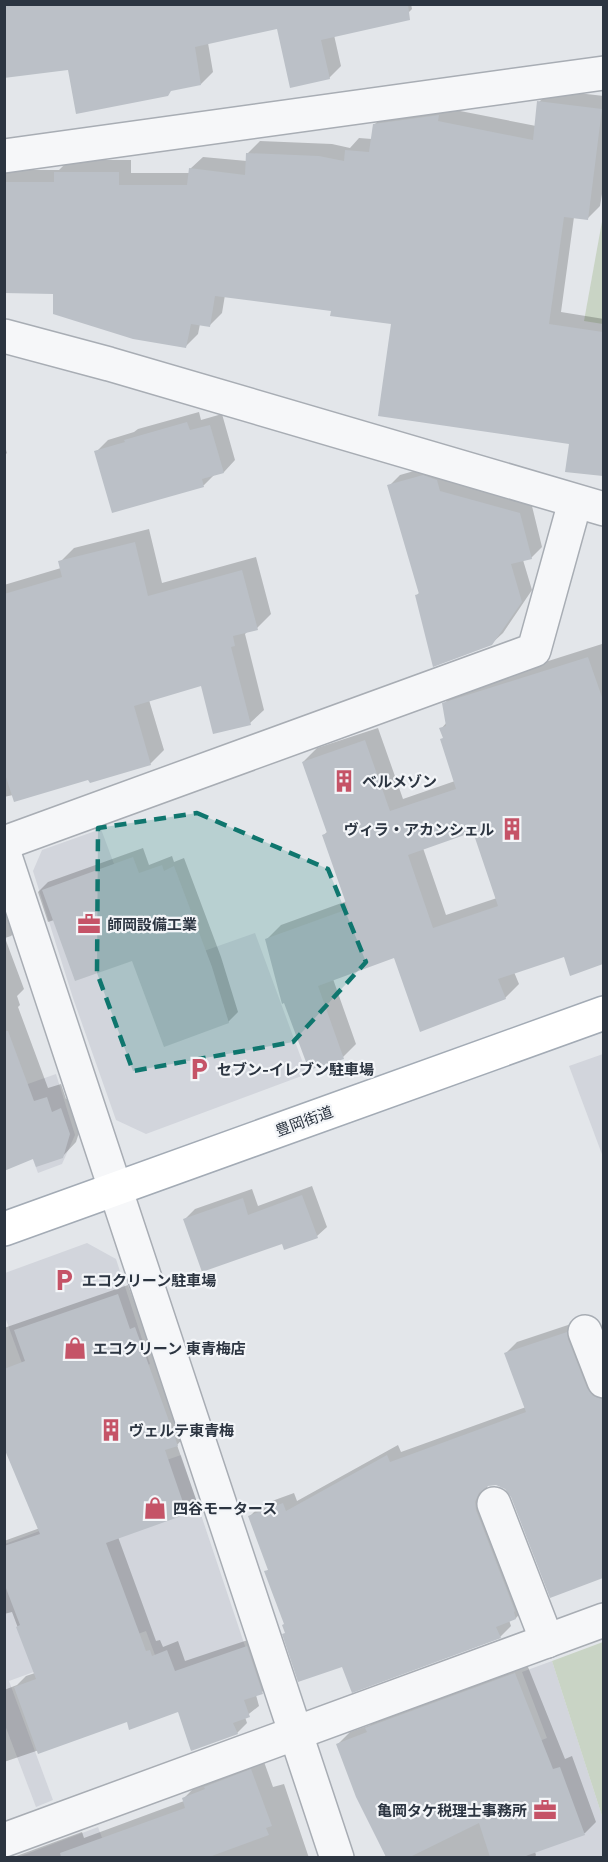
<svg xmlns="http://www.w3.org/2000/svg" width="608" height="1862" font-family="Inter,'Noto Sans JP',sans-serif">
	<style>
		.built { fill: #d2d5dc }
		.green { fill: #c9d4c5 }
		.shadow { fill: #0003; fill-rule: evenodd }
		.building { fill: #bbc0c7; fill-rule: evenodd }
		.lines { fill: none; stroke-linecap: round; stroke-linejoin: round }
		.minor-casing { stroke: #a8adb4; stroke-width: 36 }
		.major-casing { stroke: #a3abb5; stroke-width: 36 }
		.minor { stroke: #f6f7f9; stroke-width: 33 }
		.major { stroke: #fff; stroke-width: 33 }
		.marked { fill: #0f766e; fill-opacity: 0.2; stroke: #0f766e; stroke-width: 4.5; stroke-dasharray: 12 8; stroke-linejoin: round }
		.labels { text-anchor: middle; dominant-baseline: central; stroke-width: 4.5; stroke-linejoin: round; paint-order: stroke }
		.poi-label { font-size: 15px; font-weight: bold; fill: #2c3541; stroke: #f3f5f8; text-anchor: start }
		.street-label { font-size: 15px; fill: #2c3541; stroke: #f3f5f8 }
	</style>
	<rect width="100%" height="100%" fill="#e3e6ea"/>
	<!-- built -->
	<g class="built">
		<path d="M 101,829 L 153,969 L 255,933 L 307,1074 L 146,1134 L 116,1120 L 73,998 L 33,871 L 42,850 Z"/>
		<path d="M 603,1054 L 604,1054 L 603,1157 L 569,1066 Z"/>
		<path d="M 56,1074 L 75,1135 L 62,1164 L 38,1173 L 8,1091 Z"/>
		<path d="M 87,1243 L 116,1259 L 150,1364 L 37,1404 L 5,1317 L 5,1273 Z"/>
		<path d="M 181,1455 L 249,1658 L 167,1687 L 146,1631 L 9,1681 L 53,1800 L 36,1807 L 5,1725 L 5,1544 L 77,1517 L 69,1494 Z"/>
		<path d="M 552,1661 L 603,1819 L 603,1857 L 527,1857 L 491,1760 L 547,1738 L 522,1672 Z"/>
		<path d="M 98,1827 L 109,1857 L 16,1858 Z"/>
	</g>
	<!-- green -->
	<g class="green">
		<path d="M 603,216 L 603,324 L 584,321 Z"/>
		<path d="M 603,1642 L 604,1643 L 603,1819 L 552,1661 Z"/>
	</g>
	<!-- shadow -->
	<g class="shadow">
		<path d="M 4,4 L 411,4 L 412,9 L 400,21 L 334,35 L 341,66 L 329,78 L 278,27 L 208,43 L 213,72 L 201,84 L 70,68 Z"/>
		<path d="M 551,90 L 604,96 L 604,182 L 600,206 L 588,218 L 574,217 L 561,312 L 604,319 L 604,474 L 567,470 L 571,443 L 393,323 L 332,310 L 225,295 L 222,313 L 210,325 L 200,324 L 198,334 L 186,346 L 54,292 L 4,292 L 4,170 L 59,170 L 69,160 L 131,160 L 131,173 L 190,173 L 190,169 L 203,157 L 247,161 L 247,154 L 260,141 L 332,144 L 350,148 L 359,138 L 372,139 L 374,125 L 387,112 L 450,109 L 536,126 L 539,102 Z"/>
		<path d="M 199,412 L 201,420 L 222,414 L 235,460 L 224,472 L 215,474 L 204,485 L 113,511 L 96,452 L 108,440 L 134,432 L 138,429 Z"/>
		<path d="M 4,443 L 7,453 L 4,456 Z"/>
		<path d="M 435,465 L 531,502 L 542,547 L 531,558 L 523,560 L 532,590 L 503,633 L 491,644 L 416,596 L 420,592 L 389,486 L 400,475 Z"/>
		<path d="M 149,529 L 162,583 L 256,557 L 271,614 L 257,628 L 248,631 L 245,634 L 264,710 L 250,723 L 202,684 L 149,700 L 164,750 L 150,764 L 4,797 L 4,585 L 61,568 L 60,562 L 74,548 Z"/>
		<path d="M 602,644 L 604,649 L 604,934 L 591,946 L 514,972 L 519,984 L 505,998 L 395,956 L 333,979 L 356,1044 L 343,1057 L 267,939 L 281,925 L 347,901 L 324,835 L 328,831 L 303,762 L 317,748 L 378,728 L 403,799 L 455,781 L 441,729 L 447,722 L 444,704 L 457,690 ZM 474,830 L 497,898 L 446,915 L 423,848 Z"/>
		<path d="M 143,848 L 149,865 L 172,856 L 174,862 L 184,858 L 221,957 L 238,1012 L 228,1022 L 133,959 L 54,920 L 48,922 L 38,892 L 48,882 Z"/>
		<path d="M 4,882 L 25,922 L 11,936 L 5,938 L 24,989 L 17,996 L 20,1005 L 18,1007 L 48,1088 L 61,1084 L 66,1099 L 75,1096 L 83,1120 L 76,1142 L 62,1157 L 34,1157 L 4,1168 Z"/>
		<path d="M 312,1186 L 327,1227 L 317,1236 L 283,1242 L 185,1219 L 195,1209 L 252,1189 L 258,1206 Z"/>
		<path d="M 128,1285 L 141,1320 L 146,1318 L 187,1434 L 177,1445 L 197,1502 L 186,1513 L 118,1537 L 156,1641 L 160,1640 L 163,1647 L 178,1641 L 185,1661 L 257,1637 L 272,1682 L 262,1692 L 256,1695 L 259,1706 L 245,1717 L 247,1723 L 237,1733 L 179,1710 L 127,1720 L 4,1762 L 4,1690 L 17,1685 L 26,1676 L 35,1673 L 12,1612 L 4,1614 L 4,1541 L 40,1528 L 8,1452 L 4,1453 L 4,1328 Z"/>
		<path d="M 577,1322 L 604,1385 L 604,1576 L 551,1596 L 513,1496 L 506,1488 L 498,1484 L 488,1485 L 486,1490 L 487,1499 L 527,1606 L 516,1618 L 509,1620 L 511,1626 L 500,1637 L 343,1665 L 286,1632 L 285,1624 L 266,1572 L 269,1569 L 250,1516 L 261,1505 L 294,1493 L 297,1501 L 398,1445 L 401,1452 L 526,1407 L 506,1353 L 517,1342 Z"/>
		<path d="M 526,1662 L 565,1759 L 572,1756 L 596,1822 L 585,1833 L 535,1852 L 536,1855 L 534,1858 L 387,1858 L 357,1796 L 338,1744 L 350,1732 L 370,1725 L 378,1716 Z"/>
		<path d="M 263,1759 L 273,1787 L 284,1784 L 309,1858 L 11,1858 L 82,1832 L 84,1838 L 184,1801 L 183,1799 L 195,1787 Z"/>
	</g>
	<!-- building -->
	<g class="building">
		<path d="M 4,4 L 408,4 L 410,20 L 321,40 L 330,79 L 290,88 L 277,29 L 195,47 L 201,85 L 171,91 L 168,96 L 76,114 L 68,70 L 4,78 Z"/>
		<path d="M 537,101 L 602,109 L 588,220 L 564,217 L 549,324 L 603,332 L 603,476 L 565,472 L 569,444 L 378,416 L 391,324 L 330,316 L 331,311 L 215,296 L 210,327 L 191,324 L 186,348 L 133,339 L 53,314 L 53,294 L 4,293 L 4,182 L 54,182 L 54,172 L 119,172 L 119,185 L 187,185 L 189,168 L 245,175 L 246,153 L 319,156 L 344,161 L 345,150 L 369,152 L 373,124 L 439,115 L 438,121 L 533,140 Z"/>
		<path d="M 187,422 L 190,430 L 210,425 L 224,473 L 202,479 L 204,487 L 112,513 L 94,451 L 125,442 L 124,440 Z"/>
		<path d="M 423,475 L 437,480 L 440,491 L 520,513 L 532,559 L 511,564 L 522,602 L 492,645 L 433,667 L 415,595 L 419,594 L 387,485 Z"/>
		<path d="M 135,542 L 148,596 L 242,570 L 258,630 L 233,636 L 235,646 L 231,647 L 251,725 L 213,734 L 201,686 L 134,706 L 151,765 L 90,783 L 88,780 L 14,802 L 4,771 L 4,594 L 62,577 L 58,561 Z"/>
		<path d="M 588,657 L 603,700 L 603,964 L 570,976 L 564,957 L 498,979 L 506,999 L 420,1032 L 394,958 L 318,986 L 344,1059 L 309,1070 L 284,1003 L 282,1004 L 265,939 L 348,909 L 322,835 L 327,833 L 302,762 L 365,740 L 390,811 L 456,789 L 440,739 L 443,738 L 439,728 L 446,726 L 442,703 ZM 473,832 L 498,906 L 433,928 L 408,855 Z"/>
		<path d="M 133,857 L 139,873 L 162,865 L 164,871 L 174,866 L 212,967 L 229,1023 L 164,1047 L 132,961 L 75,981 L 42,890 Z"/>
		<path d="M 4,1031 L 8,1031 L 34,1101 L 47,1097 L 52,1112 L 61,1108 L 70,1134 L 63,1158 L 36,1167 L 33,1159 L 4,1171 Z"/>
		<path d="M 302,1195 L 318,1238 L 284,1250 L 282,1244 L 202,1272 L 183,1219 L 243,1198 L 248,1215 Z"/>
		<path d="M 118,1294 L 130,1329 L 135,1327 L 178,1446 L 165,1450 L 187,1514 L 106,1543 L 146,1651 L 150,1650 L 152,1656 L 167,1650 L 175,1671 L 247,1646 L 263,1694 L 244,1700 L 250,1717 L 233,1723 L 238,1734 L 191,1751 L 178,1712 L 129,1730 L 127,1722 L 38,1754 L 14,1687 L 36,1679 L 16,1627 L 20,1625 L 4,1583 L 4,1546 L 40,1534 L 4,1448 L 4,1369 L 25,1361 L 14,1330 Z"/>
		<path d="M 567,1332 L 568,1339 L 587,1388 L 593,1396 L 603,1399 L 603,1578 L 550,1598 L 511,1497 L 505,1489 L 496,1485 L 488,1486 L 479,1493 L 475,1502 L 476,1510 L 515,1611 L 514,1612 L 516,1619 L 496,1627 L 501,1638 L 352,1693 L 342,1667 L 298,1682 L 282,1634 L 285,1633 L 282,1625 L 284,1624 L 264,1571 L 268,1570 L 248,1516 L 283,1503 L 286,1511 L 387,1455 L 390,1462 L 526,1412 L 504,1353 Z"/>
		<path d="M 515,1673 L 553,1769 L 560,1767 L 585,1835 L 523,1857 L 490,1857 L 479,1823 L 410,1857 L 386,1857 L 356,1797 L 336,1744 L 367,1732 L 365,1728 Z"/>
		<path d="M 251,1769 L 272,1826 L 266,1828 L 269,1835 L 209,1857 L 61,1857 L 60,1853 L 185,1808 L 182,1798 L 205,1789 L 204,1787 Z"/>
	</g>
	<g class="lines">
		<!-- minor casing -->
		<g class="minor-casing">
			<g id="minor">
				<path d="M 4,156 L 604,73"/>
				<path d="M 4,336 L 109,364 L 604,509"/>
				<path d="M 4,843 L 534,650 L 575,502"/>
				<path d="M 4,853 L 337,1858"/>
				<path d="M 585,1332 L 604,1381"/>
				<path d="M 494,1504 L 547,1641"/>
				<path d="M 4,1840 L 604,1620"/>
			</g>
		</g>
		<!-- major casing -->
		<g class="major-casing">
			<path id="major" d="M 4,1229 L 604,1013"/>
		</g>
		<!-- minor -->
		<use href="#minor" class="minor"/>
		<!-- major -->
		<use href="#major" class="major"/>
	</g>
	<!-- marked area -->
	<path class="marked" d="M 197,813 L 328,869 L 366,962 L 293,1042 L 133,1071 L 97,973 L 98,828 Z"/>
	<!-- icons -->
	<defs>
		<g id="building-bare" transform="scale(1.8)"><path d="M-4-6H4V6H1V3H-1V6H-4ZM-2.5-4.3h1.7v1.8h-1.7ZM.8-4.3h1.7v1.8H.8ZM-2.5-1h1.7V.8h-1.7ZM.8-1h1.7V.8H.8Z" fill="#c55367" stroke="#f3f5f8" stroke-width="2.5" paint-order="stroke"/></g>
		<g id="office-bare" transform="scale(1.8)"><path d="M-6-3h4V-5.5h4V-3h4V5H-6ZM-1-4.5V-3h2v-1.5ZM-6 0V1H6V0Z" fill="#c55367" stroke="#f3f5f8" stroke-width="2.5" paint-order="stroke"/></g>
		<g id="parking-bare" transform="scale(1.8)"><path d="M-3.5-5.5H1a3.5 3.5 0 0 1 0 7H-1V5.5H-3.5ZM-1-3.4V-.6H.8a1.4 1.4 0 0 0 0-2.8Z" fill="#c55367" stroke="#f3f5f8" stroke-width="2.5" paint-order="stroke"/></g>
		<g id="shop-bare" transform="scale(1.8)"><path d="M-5-2.5h2.3a2.7 3.5 0 0 1 5.4 0H5L5.5 6h-11ZM-1.5-2.5h3a1.5 2.3 0 0 0-3 0Z" fill="#c55367" stroke="#f3f5f8" stroke-width="2.5" paint-order="stroke"/></g>
	</defs>
	<g fill-rule="evenodd">
		<use href="#building-bare" x="344" y="781"/>
		<use href="#building-bare" x="512" y="829"/>
		<use href="#office-bare" x="89" y="924"/>
		<use href="#parking-bare" x="199" y="1069"/>
		<use href="#parking-bare" x="64" y="1280"/>
		<use href="#shop-bare" x="75" y="1348"/>
		<use href="#building-bare" x="111" y="1430"/>
		<use href="#shop-bare" x="155" y="1508"/>
		<use href="#office-bare" x="545" y="1810"/>
	</g>
	<g class="labels">
		<!-- poi labels -->
		<g class="poi-label">
			<text x="362" y="781">ベルメゾン</text>
			<text x="494" y="829" text-anchor="end">ヴィラ・アカンシェル</text>
			<text x="107" y="924">師岡設備工業</text>
			<text x="217" y="1069">セブン-イレブン駐車場</text>
			<text x="82" y="1280">エコクリーン駐車場</text>
			<text x="93" y="1348">エコクリーン 東青梅店</text>
			<text x="129" y="1430">ヴェルテ東青梅</text>
			<text x="173" y="1508">四谷モータース</text>
			<text x="527" y="1810" text-anchor="end">亀岡タケ税理士事務所</text>
		</g>
		<!-- street labels -->
		<g class="street-label">
			<text transform="translate(304 1121) rotate(-20)">豊岡街道</text>
		</g>
	</g>
	<!-- border -->
	<rect width="608" height="1862" fill="none" stroke="#2c3541" stroke-width="12"/>
</svg>
